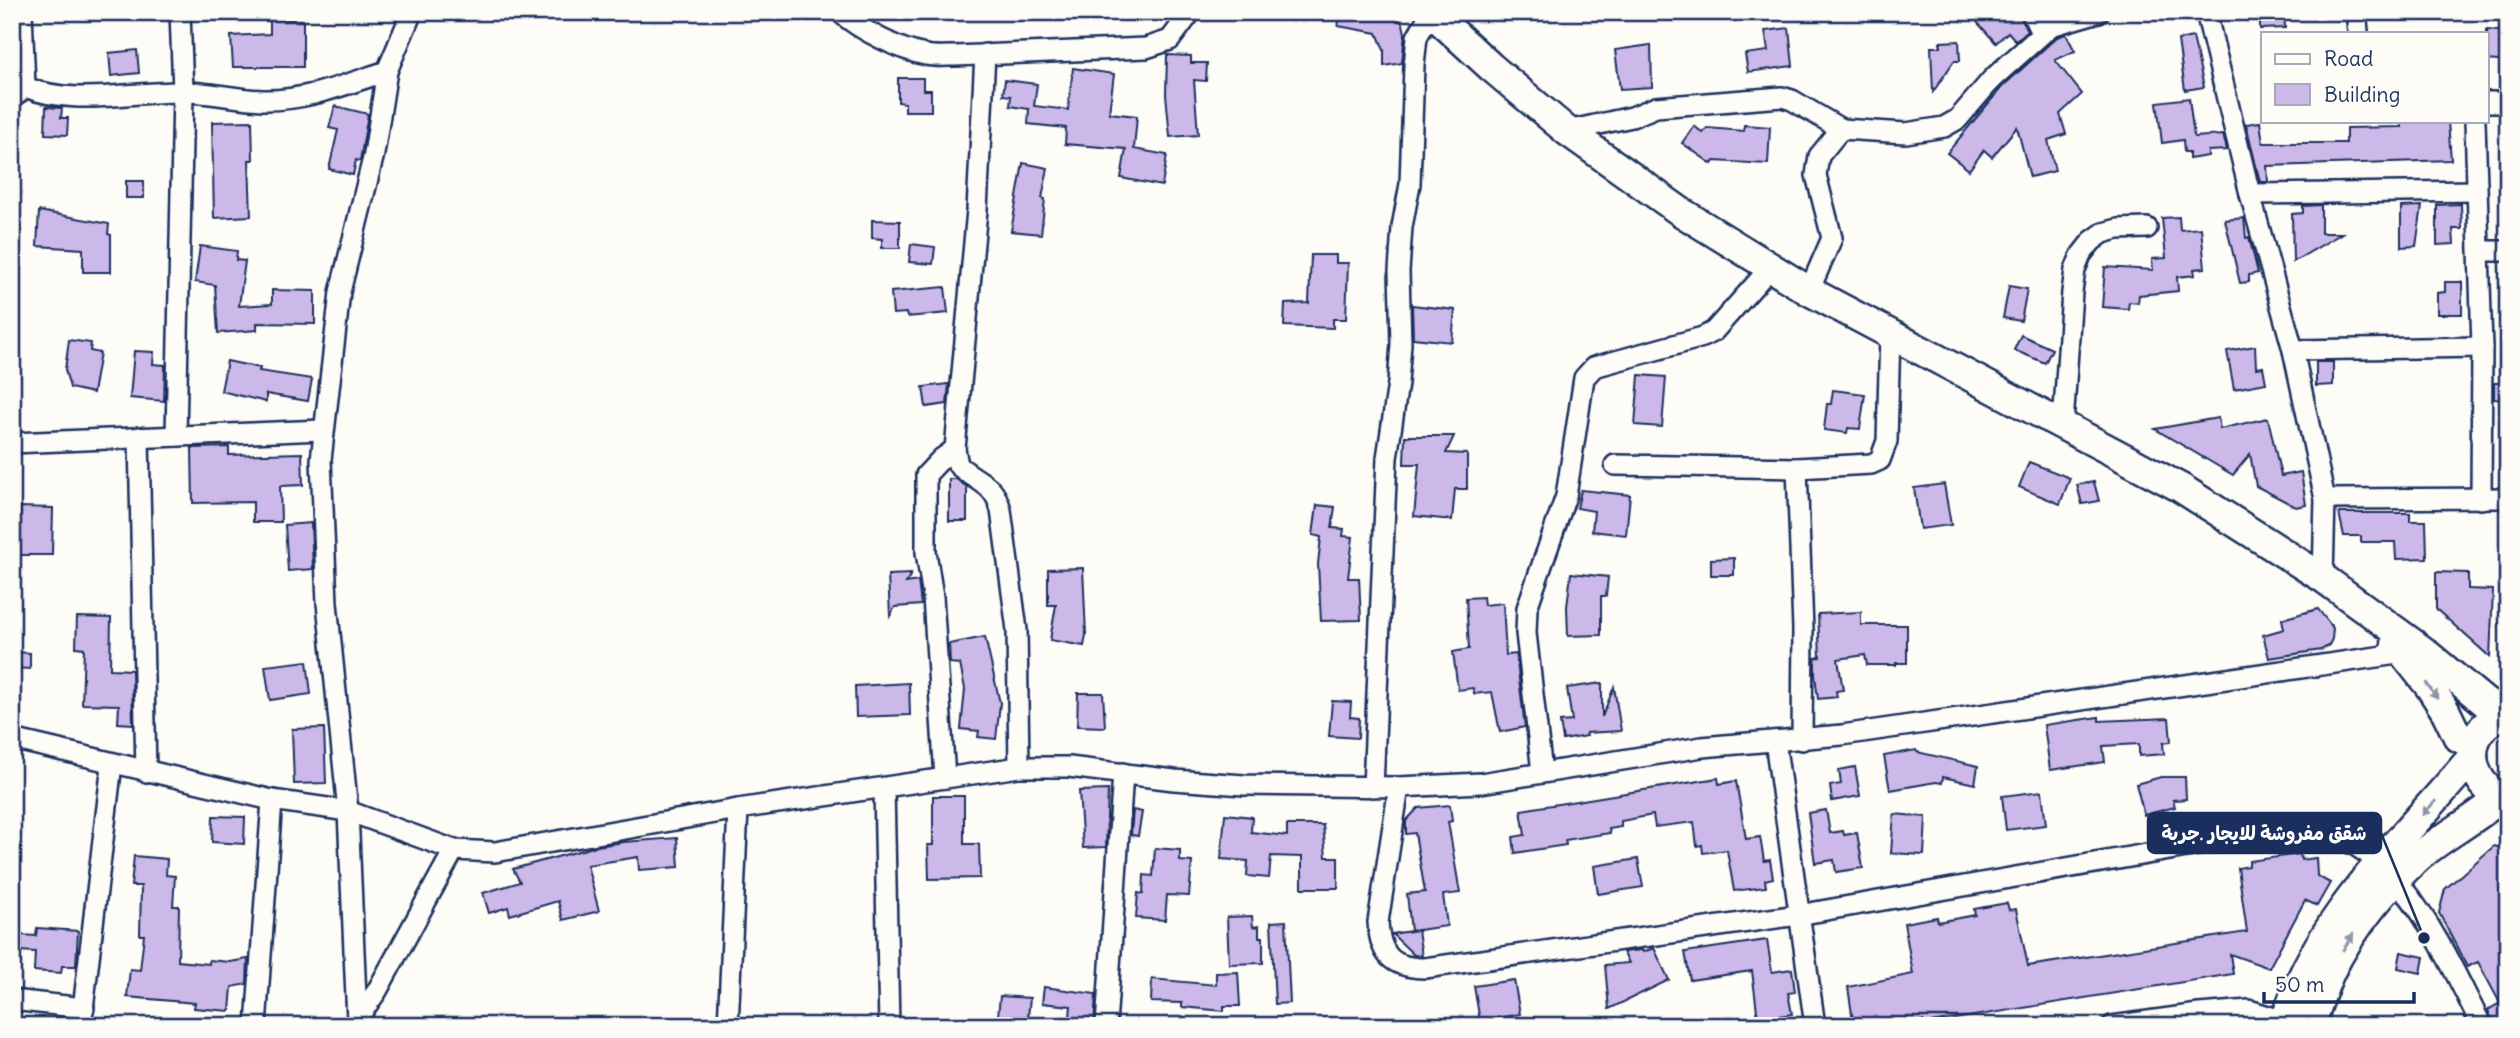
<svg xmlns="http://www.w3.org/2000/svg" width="2520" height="1038" font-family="Delius,'Playpen Sans Arabic',sans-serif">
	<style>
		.building { fill: #cdb9e9; stroke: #1b2f5e; stroke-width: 2 }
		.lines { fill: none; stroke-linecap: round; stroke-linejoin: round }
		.street-casing { stroke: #1b2f5e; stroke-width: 24 }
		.secondary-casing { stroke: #1b2f5e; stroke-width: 33 }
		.street { stroke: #fdfcf7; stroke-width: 19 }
		.secondary { stroke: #fdfcf7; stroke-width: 28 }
		.oneway { fill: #8c96aa }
		.leader { fill: none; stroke: #1b2f5e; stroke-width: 2.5 }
		.callout-dot { fill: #1b2f5e; stroke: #fdfcf7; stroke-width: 2.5 }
		.callout { fill: #1b2f5e; stroke: #1b2f5e; stroke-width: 2.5 }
		.callout-label { font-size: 19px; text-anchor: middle; font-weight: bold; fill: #fff }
	</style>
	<rect width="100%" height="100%" fill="#fdfcf7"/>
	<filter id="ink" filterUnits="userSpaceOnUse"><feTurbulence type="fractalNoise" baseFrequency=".0143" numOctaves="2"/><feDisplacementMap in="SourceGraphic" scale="14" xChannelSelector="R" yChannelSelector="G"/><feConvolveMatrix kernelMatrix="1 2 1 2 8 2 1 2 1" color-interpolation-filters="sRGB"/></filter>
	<g filter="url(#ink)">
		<!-- building -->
		<g class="building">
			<path d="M 1341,12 L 1392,12 L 1403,24 L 1405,33 L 1402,63 L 1384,66 L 1384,50 L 1377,33 L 1338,26 Z"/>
			<path d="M 1968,12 L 2019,12 L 2027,31 L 2016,41 L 2008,32 L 1996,43 Z"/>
			<path d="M 2260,12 L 2284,12 L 2285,28 L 2260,29 Z"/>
			<path d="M 270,19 L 303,20 L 303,67 L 233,67 L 231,36 L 270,34 Z"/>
			<path d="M 1789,28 L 1793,66 L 1748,72 L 1745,54 L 1768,51 L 1765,31 Z"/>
			<path d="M 2487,30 L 2508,32 L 2508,62 L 2487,60 Z"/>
			<path d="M 2066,34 L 2075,51 L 2055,60 L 2082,94 L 2060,114 L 2066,134 L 2048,140 L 2055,171 L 2030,177 L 2017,127 L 1992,157 L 1984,150 L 1969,170 L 1947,153 L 2002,87 L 2057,37 Z"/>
			<path d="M 2193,37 L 2204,87 L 2185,90 L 2178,40 Z"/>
			<path d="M 1959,41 L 1960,61 L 1954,61 L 1933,92 L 1931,47 L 1941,47 L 1940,42 Z"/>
			<path d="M 1651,45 L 1652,87 L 1620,89 L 1615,50 Z"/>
			<path d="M 137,50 L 139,73 L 111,76 L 109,53 Z"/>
			<path d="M 1167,55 L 1191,56 L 1191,63 L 1207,63 L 1206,81 L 1194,80 L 1198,135 L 1170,137 L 1166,94 Z"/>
			<path d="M 1073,68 L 1114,74 L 1109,113 L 1137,116 L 1134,149 L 1167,155 L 1162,186 L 1121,178 L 1126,149 L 1065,144 L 1066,128 L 1028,124 L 1029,109 L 1010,106 L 1011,96 L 1003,95 L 1005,80 L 1037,84 L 1034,106 L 1068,110 Z"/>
			<path d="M 898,78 L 923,78 L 923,90 L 931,90 L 931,111 L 905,111 L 905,103 L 898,102 Z"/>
			<path d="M 2189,98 L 2194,137 L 2223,135 L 2227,150 L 2208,151 L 2208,156 L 2189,159 L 2189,152 L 2184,152 L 2183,140 L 2162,143 L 2157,102 Z"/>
			<path d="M 335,106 L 368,114 L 360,161 L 356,160 L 353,175 L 329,169 L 338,130 L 329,128 Z"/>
			<path d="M 46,107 L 62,108 L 61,118 L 68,118 L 67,135 L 45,134 Z"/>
			<path d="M 252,121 L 253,160 L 249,160 L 251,216 L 214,218 L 212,122 Z"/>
			<path d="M 2401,121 L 2448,121 L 2451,160 L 2267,166 L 2268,182 L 2260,182 L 2246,124 L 2260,122 L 2263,143 L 2346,143 L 2346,128 L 2402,127 Z"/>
			<path d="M 1744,125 L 1770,127 L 1768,164 L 1714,161 L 1712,164 L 1682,143 L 1694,126 L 1703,133 L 1707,128 L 1744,131 Z"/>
			<path d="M 1023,163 L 1048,168 L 1042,198 L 1045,199 L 1041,234 L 1011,231 Z"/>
			<rect x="126" y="181" width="18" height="17"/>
			<path d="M 2461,204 L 2462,229 L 2453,229 L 2454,244 L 2437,245 L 2437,205 Z"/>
			<path d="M 2321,205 L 2321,233 L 2342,233 L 2293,262 L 2292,214 L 2303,213 L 2303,206 Z"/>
			<path d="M 2422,206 L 2416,246 L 2401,247 L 2401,207 Z"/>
			<path d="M 39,211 L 109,224 L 108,234 L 111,235 L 111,272 L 83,272 L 83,249 L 37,246 Z"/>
			<path d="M 2179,217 L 2180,230 L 2201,228 L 2205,268 L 2194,269 L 2195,275 L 2177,277 L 2178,291 L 2139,295 L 2138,303 L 2129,302 L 2128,309 L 2102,307 L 2105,267 L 2153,270 L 2152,259 L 2166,258 L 2162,218 Z"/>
			<path d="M 2244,218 L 2246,238 L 2249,237 L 2258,273 L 2249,275 L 2249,282 L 2240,283 L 2225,220 Z"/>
			<path d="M 872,220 L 900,221 L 900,248 L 882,248 L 882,239 L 872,238 Z"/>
			<path d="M 911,244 L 935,247 L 933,264 L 909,262 Z"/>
			<path d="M 200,246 L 237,251 L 236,260 L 245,261 L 239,306 L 272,304 L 272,290 L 315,291 L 315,324 L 257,323 L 257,330 L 218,333 L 215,285 L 195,282 Z"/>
			<path d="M 1311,255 L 1336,255 L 1336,263 L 1348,263 L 1346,319 L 1333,319 L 1333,328 L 1284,326 L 1285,304 L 1309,303 Z"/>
			<path d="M 2445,282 L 2462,282 L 2462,314 L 2437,314 L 2437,293 L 2445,292 Z"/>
			<path d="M 2009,286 L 2027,289 L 2021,321 L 2003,318 Z"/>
			<path d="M 945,287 L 948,313 L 907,317 L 906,313 L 893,314 L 891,292 Z"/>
			<path d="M 1412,305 L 1455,310 L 1452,342 L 1413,338 Z"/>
			<path d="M 2021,335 L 2052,349 L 2045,363 L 2014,350 Z"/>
			<path d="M 69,340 L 91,343 L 90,351 L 100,353 L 93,393 L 70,388 L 65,370 Z"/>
			<path d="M 2255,346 L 2256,368 L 2263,367 L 2266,383 L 2234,389 L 2227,351 Z"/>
			<path d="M 134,351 L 154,352 L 153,364 L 165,365 L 164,401 L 130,398 Z"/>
			<path d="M 227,361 L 260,368 L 259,371 L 312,379 L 308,401 L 266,394 L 266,402 L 221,391 Z"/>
			<path d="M 2316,362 L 2333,362 L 2333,385 L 2316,386 Z"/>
			<path d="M 1639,375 L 1666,377 L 1662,427 L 1635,425 Z"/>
			<path d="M 2494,383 L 2508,383 L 2508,400 L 2494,399 Z"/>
			<path d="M 949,384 L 947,404 L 926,407 L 923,387 Z"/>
			<path d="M 1833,390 L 1865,394 L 1860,429 L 1848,428 L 1847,433 L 1824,430 L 1827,404 L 1831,404 Z"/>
			<path d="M 2218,418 L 2220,429 L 2268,418 L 2281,476 L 2301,472 L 2306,505 L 2296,507 L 2256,486 L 2250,454 L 2233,475 L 2155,429 Z"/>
			<path d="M 1405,436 L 1454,436 L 1446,453 L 1467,454 L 1467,489 L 1455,489 L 1452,520 L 1414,516 L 1419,464 L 1404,464 Z"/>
			<path d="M 229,447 L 229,455 L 302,453 L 303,485 L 280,486 L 281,522 L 253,522 L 253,502 L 193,503 L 192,448 Z"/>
			<path d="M 2029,462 L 2070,478 L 2060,504 L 2019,487 Z"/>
			<path d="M 949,479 L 956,479 L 967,487 L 967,521 L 949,521 Z"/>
			<path d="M 2094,482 L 2099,501 L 2082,504 L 2077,485 Z"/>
			<path d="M 1944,484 L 1951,525 L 1920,529 L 1914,488 Z"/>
			<path d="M 1581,490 L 1630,495 L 1626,535 L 1592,531 L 1594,511 L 1577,508 Z"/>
			<path d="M 1317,505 L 1335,507 L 1332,528 L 1344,529 L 1343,536 L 1353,537 L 1348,578 L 1359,578 L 1361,620 L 1321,621 L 1318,564 L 1321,537 L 1313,535 Z"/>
			<path d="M 20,507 L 53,508 L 52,555 L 19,555 Z"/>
			<path d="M 2339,513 L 2410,513 L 2410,521 L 2426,521 L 2427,558 L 2396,559 L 2395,542 L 2361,542 L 2361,536 L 2344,536 Z"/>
			<path d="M 311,523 L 313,569 L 288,571 L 285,525 Z"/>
			<path d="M 1734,558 L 1734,575 L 1711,575 L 1711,559 Z"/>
			<path d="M 1083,568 L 1086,635 L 1084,646 L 1050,640 L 1056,605 L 1048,605 L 1048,569 Z"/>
			<path d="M 2436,572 L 2468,573 L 2468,589 L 2493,590 L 2490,657 L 2436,609 Z"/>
			<path d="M 1571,573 L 1608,577 L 1606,596 L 1601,596 L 1601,635 L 1568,636 L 1567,607 Z"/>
			<path d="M 911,574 L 906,583 L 918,581 L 921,605 L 895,607 L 890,616 L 888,575 Z"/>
			<path d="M 1483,597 L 1484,605 L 1503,603 L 1506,655 L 1516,654 L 1525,727 L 1500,732 L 1492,692 L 1474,694 L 1473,688 L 1458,690 L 1453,652 L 1469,649 L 1466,598 Z"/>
			<path d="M 2318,609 L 2333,628 L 2332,639 L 2329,645 L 2321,650 L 2269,658 L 2263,635 L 2284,629 L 2282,619 Z"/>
			<path d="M 1861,612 L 1861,625 L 1907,625 L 1907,663 L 1896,663 L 1896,665 L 1867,665 L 1865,655 L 1838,659 L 1843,690 L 1836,691 L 1837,697 L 1818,699 L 1815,675 L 1815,658 L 1820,657 L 1818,614 Z"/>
			<path d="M 77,617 L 111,618 L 110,669 L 132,670 L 133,724 L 118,723 L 119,705 L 82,704 L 84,648 L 76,647 Z"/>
			<path d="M 985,637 L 1000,703 L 996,739 L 978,737 L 979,731 L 961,729 L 965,689 L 960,664 L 950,663 L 949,644 Z"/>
			<path d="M 15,652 L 30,653 L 30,669 L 14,668 Z"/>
			<path d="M 307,661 L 311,694 L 270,700 L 265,666 Z"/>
			<path d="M 909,683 L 910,715 L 856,717 L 855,686 Z"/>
			<path d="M 1602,683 L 1602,717 L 1614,687 L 1621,731 L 1586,733 L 1587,736 L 1563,740 L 1560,722 L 1572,721 L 1567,688 Z"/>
			<path d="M 1078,693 L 1103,693 L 1105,727 L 1077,726 Z"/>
			<path d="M 1332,701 L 1351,702 L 1350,717 L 1359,718 L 1358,738 L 1329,736 Z"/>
			<path d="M 2099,717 L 2099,721 L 2169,718 L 2171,742 L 2163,743 L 2164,754 L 2139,756 L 2139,744 L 2103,746 L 2105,762 L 2050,770 L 2044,725 Z"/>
			<path d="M 324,728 L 326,783 L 294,784 L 292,729 Z"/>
			<path d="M 1916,750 L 1917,752 L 1978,766 L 1975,784 L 1943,777 L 1942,783 L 1936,782 L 1890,790 L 1884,756 Z"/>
			<path d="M 1855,767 L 1860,796 L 1832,801 L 1830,786 L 1841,784 L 1839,770 Z"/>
			<path d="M 2161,777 L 2185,777 L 2186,799 L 2173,800 L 2175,807 L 2144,815 L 2136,784 Z"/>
			<path d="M 1718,778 L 1719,784 L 1736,781 L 1746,839 L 1760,837 L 1764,861 L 1770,860 L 1773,878 L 1765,880 L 1766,887 L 1734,891 L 1727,850 L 1703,853 L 1702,845 L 1697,846 L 1694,822 L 1655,827 L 1653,815 L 1621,821 L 1621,827 L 1609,829 L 1610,833 L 1565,840 L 1566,845 L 1515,853 L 1513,837 L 1525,835 L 1521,810 Z"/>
			<path d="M 1108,790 L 1106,847 L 1083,848 L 1079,791 Z"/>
			<path d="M 2042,791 L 2046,825 L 2006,830 L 2002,796 Z"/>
			<path d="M 933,796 L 964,796 L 964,844 L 979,844 L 980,878 L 929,879 L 928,845 L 933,845 Z"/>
			<path d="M 1450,805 L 1452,821 L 1448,822 L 1460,893 L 1443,895 L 1447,926 L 1411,931 L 1407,894 L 1425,892 L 1415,833 L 1406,834 L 1406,821 L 1418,808 Z"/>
			<path d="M 1133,810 L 1142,812 L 1138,836 L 1131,835 Z"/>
			<path d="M 1826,810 L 1830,833 L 1843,831 L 1844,835 L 1857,833 L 1863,868 L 1836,872 L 1834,860 L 1815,863 L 1808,813 Z"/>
			<path d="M 1225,814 L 1252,817 L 1251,832 L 1287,836 L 1287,825 L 1323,825 L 1326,857 L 1338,857 L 1338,888 L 1302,888 L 1302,857 L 1271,856 L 1269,878 L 1247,876 L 1248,861 L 1221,859 Z"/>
			<path d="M 1894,814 L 1926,817 L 1924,855 L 1891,853 Z"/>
			<path d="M 213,816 L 245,817 L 244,844 L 212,842 Z"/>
			<path d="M 677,838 L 679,867 L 639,870 L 638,857 L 587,865 L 599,911 L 563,920 L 558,901 L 510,915 L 508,907 L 489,913 L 483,893 L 520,882 L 513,869 L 597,846 L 624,842 Z"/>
			<path d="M 2494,846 L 2508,850 L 2508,1026 L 2494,1026 L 2488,1010 L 2500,1003 L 2478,962 L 2467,967 L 2439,913 L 2445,889 Z"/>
			<path d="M 1155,848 L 1180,850 L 1180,861 L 1192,862 L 1189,896 L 1167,895 L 1165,920 L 1136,918 L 1138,893 L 1143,894 L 1144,875 L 1153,876 Z"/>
			<path d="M 2300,854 L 2301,860 L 2316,858 L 2317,876 L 2330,883 L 2317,906 L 2305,900 L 2269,968 L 2230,954 L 2233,974 L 1924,1024 L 1923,1021 L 1897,1026 L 1857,1026 L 1856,1020 L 1853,1021 L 1848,987 L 1913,974 L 1904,923 L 1937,917 L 1938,922 L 1975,915 L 1974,909 L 2007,903 L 2009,910 L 2016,909 L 2028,966 L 2247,932 L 2238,868 L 2249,866 L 2249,861 Z"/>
			<path d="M 134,856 L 167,859 L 166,875 L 175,876 L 173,906 L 179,906 L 178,961 L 209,964 L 209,960 L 230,962 L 248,959 L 247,984 L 232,987 L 230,1011 L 194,1008 L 195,1003 L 127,997 L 130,969 L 140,970 L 144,935 L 140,935 L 141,886 L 131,886 Z"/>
			<path d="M 1638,859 L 1643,887 L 1598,894 L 1594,866 Z"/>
			<path d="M 1252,916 L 1253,927 L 1259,926 L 1259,937 L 1263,937 L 1263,963 L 1229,964 L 1227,917 Z"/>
			<path d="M 1286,921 L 1290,1003 L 1275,1004 L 1271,922 Z"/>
			<path d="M 37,928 L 78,931 L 76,966 L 62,966 L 61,973 L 34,971 L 35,952 L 19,951 L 21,935 L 36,936 Z"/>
			<path d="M 1418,930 L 1422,956 L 1414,955 L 1392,934 Z"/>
			<path d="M 1767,940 L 1772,972 L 1792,969 L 1795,992 L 1788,993 L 1792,1014 L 1758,1019 L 1752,971 L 1690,980 L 1685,952 Z"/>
			<path d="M 1654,948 L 1669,980 L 1609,1009 L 1605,965 L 1629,963 L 1623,952 L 1642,950 L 1643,952 Z"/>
			<path d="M 2401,952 L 2424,957 L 2421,973 L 2398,968 Z"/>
			<path d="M 1238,972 L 1240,1006 L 1224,1006 L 1224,1011 L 1182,1007 L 1182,1003 L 1151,1002 L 1152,979 L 1216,985 L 1216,973 Z"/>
			<path d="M 1514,980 L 1520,1014 L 1480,1021 L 1474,986 Z"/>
			<path d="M 1044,987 L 1096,994 L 1094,1026 L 1069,1026 L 1071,1006 L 1042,1003 Z"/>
			<path d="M 1000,996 L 1030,998 L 1027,1026 L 997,1026 Z"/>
		</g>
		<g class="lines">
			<!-- street casing -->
			<g class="street-casing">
				<g id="street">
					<path d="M 22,12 L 25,87"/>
					<path d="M 840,12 C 858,29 901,51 926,55 C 935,57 946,56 955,56 L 1146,48 L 1170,40 L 1191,12"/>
					<path d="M 2031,12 L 2041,33"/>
					<path d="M 2206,12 L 2250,194 L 2293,350 L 2325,499 L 2323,578"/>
					<path d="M 2356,12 L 2358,31"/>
					<path d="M 985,54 L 977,210 L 955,449 L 958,465 C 976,482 994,482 1001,510 L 1017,630 L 1019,767"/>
					<path d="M 12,99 L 25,87 C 76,107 130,91 183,92 C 210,92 236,99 263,100 C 306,101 347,84 387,71"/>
					<path d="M 2487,102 L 2508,102"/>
					<path d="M 2475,121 L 2482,347 L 2481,499"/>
					<path d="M 1567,131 L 1632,117 L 1656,107 L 1782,97 L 1792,100 L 1841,129"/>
					<path d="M 2250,194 L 2476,191"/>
					<path d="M 2480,251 L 2508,251"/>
					<path d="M 1809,291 L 1832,238 L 1816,175 L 1819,156 L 1841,129 L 1906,133 L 1944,127 L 1958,119 L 1993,78 L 2051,26 L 2099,12"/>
					<path d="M 2293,350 L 2482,347"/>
					<path d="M 2063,425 L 2072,292 L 2075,270 L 2081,255 L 2092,241 L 2103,233 L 2118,229 L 2147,228"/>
					<path d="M 176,436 L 183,92 L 180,12"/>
					<path d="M 139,437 L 146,772"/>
					<path d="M 12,443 L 322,430"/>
					<path d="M 1615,465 L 1797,468 L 1871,464 L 1880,460 L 1887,441 L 1890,335"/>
					<path d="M 1797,468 L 1803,629 L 1802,740"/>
					<path d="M 2325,499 L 2508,498"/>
					<path d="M 12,739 L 272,800 L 348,811 L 454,850 L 495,852 L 738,809 L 1019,767 L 1069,767 L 1174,780 L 1244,785 L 1399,787 L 1481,783 L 1702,747 L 1842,735 L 2411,652"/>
					<path d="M 1775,741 L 1815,1026"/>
					<path d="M 1542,772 L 1526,633 L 1527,608 L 1566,496 L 1584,378 L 1594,367 L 1703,337 L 1714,331 L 1770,268"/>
					<path d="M 945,778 L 933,597 L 926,552 L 926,475 L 941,459 L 955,449"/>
					<path d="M 1373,787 L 1387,458 L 1398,383 L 1401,344 L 1399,271 L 1402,227 L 1410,184 L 1414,65 L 1417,37 L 1431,12"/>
					<path d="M 1399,787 L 1378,922 C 1380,955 1392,968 1425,968 L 1798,915 L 2301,827 C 2398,837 2442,949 2482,1026"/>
					<path d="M 884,788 L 889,1026"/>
					<path d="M 12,1000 L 84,1008"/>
					<path d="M 357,1021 L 348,811 L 327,603 L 321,460 L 340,292 L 374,154 L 387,71 L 412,12"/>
					<path d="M 353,1025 L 377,991 L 454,850"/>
					<path d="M 81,1026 L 112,764"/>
					<path d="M 256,1026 L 272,800"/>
					<path d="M 728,1026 L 738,809"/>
					<path d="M 1106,1026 L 1123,773"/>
					<path d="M 2112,1026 L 2199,1014 L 2249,1010 L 2297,1025"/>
				</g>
			</g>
			<!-- secondary casing -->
			<g class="secondary-casing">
				<g id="secondary">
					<path d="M 1431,12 L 1491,67 L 1567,131 L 1681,212 L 1809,291 L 2181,488 L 2323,578 L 2422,650 L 2487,704 L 2508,711"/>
					<path d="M 2396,644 L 2430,687 L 2446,712 L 2458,737 L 2474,745"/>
					<path d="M 2508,714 C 2459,725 2464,786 2508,801"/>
					<path d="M 2284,1026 C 2314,918 2404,839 2473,756"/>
					<path d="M 2310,1026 C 2317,1007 2323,987 2331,970 C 2351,930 2387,884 2421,855 C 2446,834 2475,820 2500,798"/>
				</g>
			</g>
			<!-- street -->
			<use href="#street" class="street"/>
			<!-- secondary -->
			<use href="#secondary" class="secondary"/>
		</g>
		<!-- one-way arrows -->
		<defs><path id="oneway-solid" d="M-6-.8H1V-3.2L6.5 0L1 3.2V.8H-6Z" transform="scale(1.75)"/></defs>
		<g class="oneway">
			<use href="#oneway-solid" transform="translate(2432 691) rotate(55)"/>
			<use href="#oneway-solid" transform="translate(2429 808) rotate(133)"/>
			<use href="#oneway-solid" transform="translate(2348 942) rotate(-58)"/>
		</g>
	</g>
	<!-- callouts -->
	<path class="leader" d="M2424 938L2381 833"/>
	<circle class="callout-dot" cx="2424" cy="938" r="7"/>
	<rect class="callout" x="2148" y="813" width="233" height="40" rx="7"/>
	<g class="callout-label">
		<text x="2264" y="840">شقق مفروشة للايجار .جربة</text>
	</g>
	<!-- margin -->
	<rect width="2520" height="1038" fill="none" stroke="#fdfcf7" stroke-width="42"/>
	<rect x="21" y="21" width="2478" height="996" fill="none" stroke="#1b2f5e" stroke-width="2.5" filter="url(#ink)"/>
	<!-- legend -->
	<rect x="2261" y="32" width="228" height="91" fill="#fdfcf7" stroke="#a3aaba" stroke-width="2"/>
	<rect x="2275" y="54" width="35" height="10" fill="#fdfcf7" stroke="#a3aaba" stroke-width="2"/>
	<text x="2324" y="66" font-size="21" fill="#1b2f5e">Road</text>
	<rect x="2275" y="84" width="35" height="21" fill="#cdb9e9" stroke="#a3aaba" stroke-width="2"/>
	<text x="2324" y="102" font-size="21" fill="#1b2f5e">Building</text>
	<!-- scale -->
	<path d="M2264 992v10h150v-10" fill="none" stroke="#1b2f5e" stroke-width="3.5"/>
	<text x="2275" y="992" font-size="21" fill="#1b2f5e" stroke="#fdfcf7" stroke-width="5" paint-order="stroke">50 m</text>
</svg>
